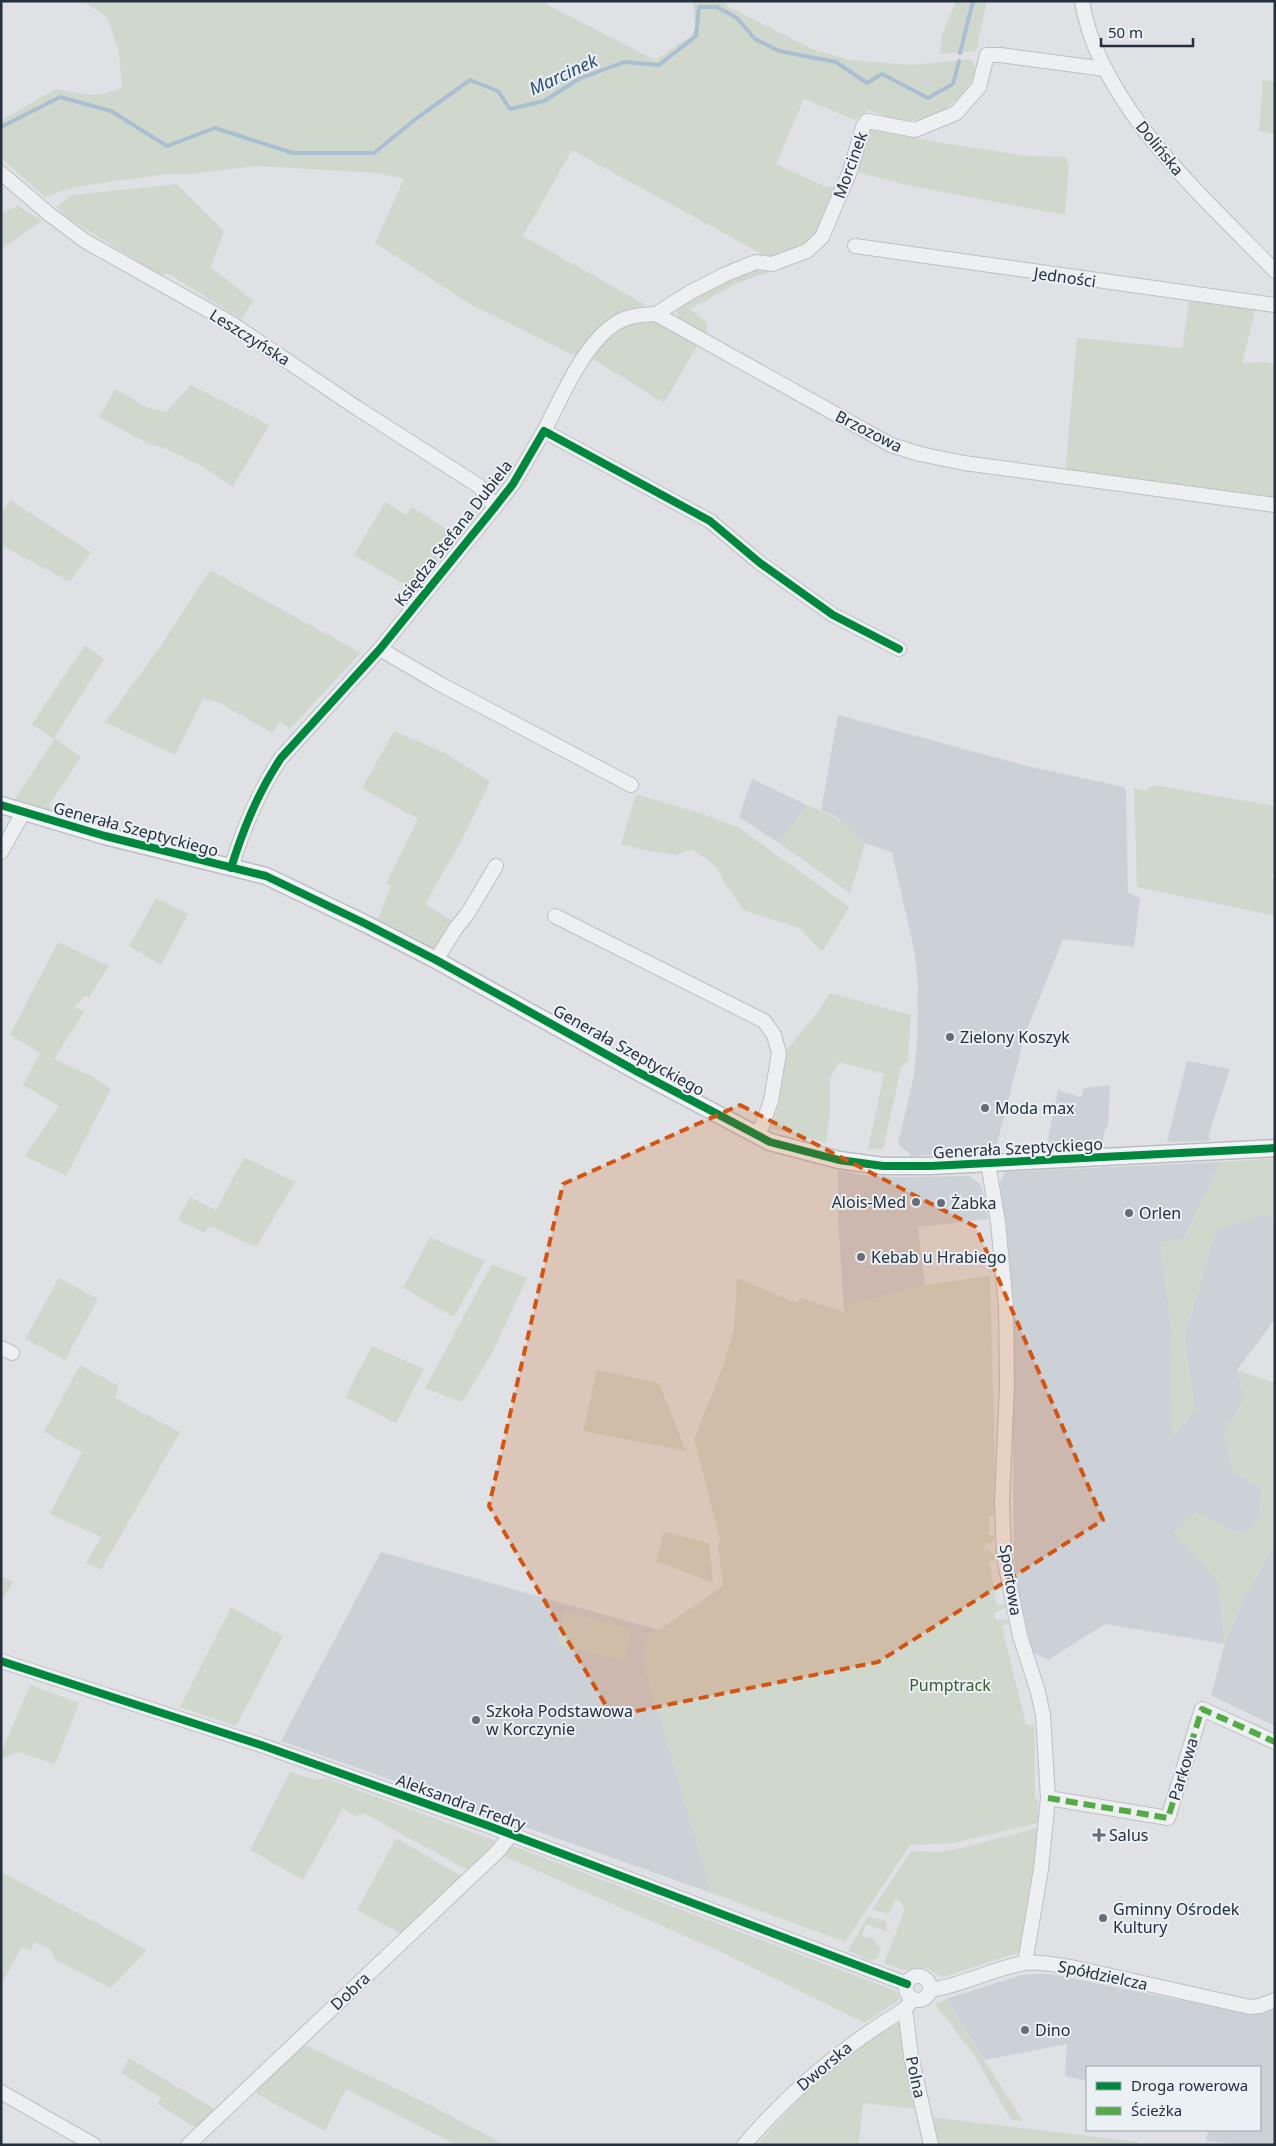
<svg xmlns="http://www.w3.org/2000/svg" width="1276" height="2146" font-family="'Noto Sans',sans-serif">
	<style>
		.built { fill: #ccd1d8 }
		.green { fill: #d0d8ce }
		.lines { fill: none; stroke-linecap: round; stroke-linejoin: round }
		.stream { stroke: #aabfd2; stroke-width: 4 }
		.minor-casing { stroke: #bdbfc2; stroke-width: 16 }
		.major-casing { stroke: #babec2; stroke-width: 19 }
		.minor { stroke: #eeeff1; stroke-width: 14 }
		.major { stroke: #f3f4f5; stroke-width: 16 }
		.quiet { stroke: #53ab46; stroke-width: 6; stroke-dasharray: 12 6; stroke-linecap: butt }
		.cycleway-casing { stroke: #ebf0f5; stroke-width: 11 }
		.cycleway { stroke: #00873e; stroke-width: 8 }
		.marked { fill: #d45511; fill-opacity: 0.2; stroke: #d45511; stroke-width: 4; stroke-dasharray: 10 6; stroke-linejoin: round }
		.poi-dot { fill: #666d78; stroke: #ebf0f5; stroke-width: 2 }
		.labels { text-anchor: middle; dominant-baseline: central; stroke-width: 4; stroke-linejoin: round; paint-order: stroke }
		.street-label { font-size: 16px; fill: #252f3e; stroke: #ebf0f5 }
		.poi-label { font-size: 16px; fill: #252f3e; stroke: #ebf0f5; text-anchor: start }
		.park-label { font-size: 16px; fill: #3b5a31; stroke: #ebf0f5 }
		.water-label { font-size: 18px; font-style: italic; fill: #2d5074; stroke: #ebf0f5 }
	</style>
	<rect width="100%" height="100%" fill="#dfe1e4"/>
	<!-- built -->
	<g class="built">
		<path d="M 838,715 L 1027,766 L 1124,787 L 1126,791 L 1128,893 L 1140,898 L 1134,947 L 1063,939 L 1025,1034 L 995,1152 L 912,1156 L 898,1144 L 914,1075 L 917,1044 L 918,987 L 915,954 L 892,852 L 861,842 L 854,832 L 833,815 L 821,810 Z"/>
		<path d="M 752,779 L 807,805 L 779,843 L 739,817 Z"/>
		<path d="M 1187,1061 L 1230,1069 L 1208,1137 L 1211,1141 L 1167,1142 Z"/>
		<path d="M 1110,1085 L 1108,1126 L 1104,1131 L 1103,1145 L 1046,1149 L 1058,1090 L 1081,1097 L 1084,1088 Z"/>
		<path d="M 1220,1162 L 1184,1239 L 1160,1243 L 1172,1330 L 1171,1413 L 1173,1437 L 1195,1410 L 1184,1339 L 1216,1230 L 1263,1214 L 1275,1218 L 1275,1319 L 1237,1370 L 1244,1398 L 1224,1434 L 1234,1473 L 1262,1488 L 1259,1517 L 1247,1533 L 1231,1530 L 1196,1513 L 1174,1532 L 1218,1581 L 1225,1643 L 1247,1592 L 1275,1545 L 1275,1726 L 1211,1695 L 1225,1644 L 1105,1624 L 1048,1660 L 1033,1652 L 1020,1602 L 1014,1560 L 1012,1292 L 1008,1242 L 1000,1182 L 1005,1172 Z"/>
		<path d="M 838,1170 L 861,1175 L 898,1177 L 969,1176 L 980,1184 L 985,1198 L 988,1219 L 918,1227 L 925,1285 L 852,1304 L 844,1313 L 838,1218 Z"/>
		<path d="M 381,1552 L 659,1630 L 646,1635 L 643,1661 L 712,1893 L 281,1741 Z"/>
		<path d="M 1037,1974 L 1051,1974 L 1244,2013 L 1264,2013 L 1275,2008 L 1275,2145 L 1246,2145 L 1206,2141 L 1208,2130 L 1260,2130 L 1260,2067 L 1087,2067 L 1087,2081 L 1065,2076 L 1067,2044 L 985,2060 L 946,1999 L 1021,1975 Z"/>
	</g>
	<!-- green -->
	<g class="green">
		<path d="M 82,1 L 540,1 L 655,60 L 689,37 L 695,30 L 693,1 L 727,1 L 727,6 L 812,49 L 850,60 L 911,65 L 971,59 L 978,71 L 960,98 L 936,115 L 902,123 L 869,110 L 855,120 L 804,99 L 776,164 L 826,187 L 836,186 C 820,232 820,244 769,258 L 572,150 L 523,236 L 646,305 L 619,313 L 592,335 L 577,357 L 470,304 L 375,243 L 404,179 L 378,173 L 256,166 L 190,174 L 167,174 L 81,186 L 61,191 L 45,197 L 1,158 L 1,121 L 55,89 L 88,95 L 102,94 L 122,88 L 119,52 L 107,17 Z"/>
		<path d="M 956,1 L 987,1 L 976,51 L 940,54 L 942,35 Z"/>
		<path d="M 1263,80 L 1275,82 L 1275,134 L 1259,131 Z"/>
		<path d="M 868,127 L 904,132 L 911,137 L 942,143 L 1028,156 L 1066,157 L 1069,165 L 1065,215 L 911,186 L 856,172 Z"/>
		<path d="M 177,184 L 224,231 L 211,267 L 253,301 L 241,319 L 167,273 L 160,275 L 71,220 L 56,207 L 73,195 Z"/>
		<path d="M 18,206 L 42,221 L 1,249 L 1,213 Z"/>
		<path d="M 765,268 L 769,272 L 735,284 L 690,309 L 707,323 L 707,334 L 679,321 L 677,312 L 680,303 L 748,270 Z"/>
		<path d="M 1190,298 L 1256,306 L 1242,363 L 1265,362 L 1275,364 L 1275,500 L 1065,475 L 1077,338 L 1182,348 Z"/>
		<path d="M 642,320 L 659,322 L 698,344 L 664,403 L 591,358 L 608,337 L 627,322 Z"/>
		<path d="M 191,385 L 269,425 L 233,487 L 202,466 L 167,449 L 147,443 L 99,417 L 115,389 L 149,408 L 166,412 Z"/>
		<path d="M 10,500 L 91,552 L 70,582 L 1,545 L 1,515 Z"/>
		<path d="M 385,502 L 406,515 L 412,507 L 459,537 L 414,590 L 354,555 Z"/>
		<path d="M 210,570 L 361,653 L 290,729 L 280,722 L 272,733 L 218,702 L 203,699 L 175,755 L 105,722 L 158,650 Z"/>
		<path d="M 85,645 L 104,659 L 54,738 L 81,757 L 49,805 L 52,809 L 42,811 L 14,801 L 54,739 L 32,724 Z"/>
		<path d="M 394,731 L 445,753 L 490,782 L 459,845 L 425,904 L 453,921 L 435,950 L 378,919 L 391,886 L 386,884 L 418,819 L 362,788 Z"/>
		<path d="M 1154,785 L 1275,806 L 1275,867 L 1272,878 L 1275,879 L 1275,916 L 1137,887 L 1134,788 L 1146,791 Z"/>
		<path d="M 636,794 L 703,814 L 739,828 L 844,903 L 849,908 L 822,952 L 799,928 L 743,910 L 723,880 L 718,868 L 692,849 L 676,855 L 648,851 L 621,844 Z"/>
		<path d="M 807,805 C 824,811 838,818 852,830 C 857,835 858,841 865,844 L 850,893 L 779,843 Z"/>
		<path d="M 156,898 L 188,914 L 161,965 L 129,946 Z"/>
		<path d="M 58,942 L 109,966 L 89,997 L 85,996 L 75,1007 L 84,1012 L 54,1059 L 93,1077 L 111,1089 L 66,1176 L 25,1156 L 59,1106 L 23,1085 L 40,1053 L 10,1035 Z"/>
		<path d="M 830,993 L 911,1015 L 908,1060 L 901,1068 L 883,1149 L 868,1149 L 884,1074 L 839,1062 L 830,1079 L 830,1113 L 826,1143 L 770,1128 L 779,1103 L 785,1052 L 817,1013 Z"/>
		<path d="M 244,1157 L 295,1182 L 256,1247 L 210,1226 L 204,1233 L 178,1220 L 190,1197 L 216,1210 Z"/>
		<path d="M 1275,1158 L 1275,1218 L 1263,1214 L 1216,1230 L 1184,1339 L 1195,1410 L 1173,1438 L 1171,1413 L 1172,1330 L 1160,1243 L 1184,1239 L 1220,1162 Z"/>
		<path d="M 430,1237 L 485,1261 L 454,1317 L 403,1288 Z"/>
		<path d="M 492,1264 L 527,1278 L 492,1353 L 462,1402 L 425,1388 Z"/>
		<path d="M 990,1276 L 996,1515 L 989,1516 L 989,1535 L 997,1536 L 993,1542 L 985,1544 L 984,1551 L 990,1551 L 998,1557 L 998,1559 L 989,1561 L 997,1605 L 1005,1604 L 1006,1605 L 1003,1609 L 994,1613 L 996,1620 L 1005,1619 L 1010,1623 L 1002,1626 L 1026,1725 L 1034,1725 L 1035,1798 L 1038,1799 L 1038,1823 L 954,1843 L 910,1845 L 845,1942 L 712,1893 L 643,1661 L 646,1635 L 659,1630 L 723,1586 L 718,1545 L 720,1539 L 694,1439 L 724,1364 L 734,1330 L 737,1278 L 796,1303 L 801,1298 L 844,1312 L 852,1304 L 925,1285 Z"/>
		<path d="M 59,1278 L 98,1299 L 65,1360 L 25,1339 Z"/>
		<path d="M 372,1346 L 424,1369 L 396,1423 L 345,1397 Z"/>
		<path d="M 80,1365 L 119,1386 L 115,1398 L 180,1432 L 101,1570 L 86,1563 L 101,1537 L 50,1514 L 82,1452 L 44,1432 Z"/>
		<path d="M 597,1370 L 659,1383 L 686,1451 L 583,1431 Z"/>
		<path d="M 1237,1370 L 1275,1383 L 1275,1545 L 1247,1592 L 1225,1644 L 1218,1582 L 1174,1532 L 1196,1513 L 1231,1530 L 1247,1533 L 1259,1517 L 1262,1488 L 1234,1473 L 1224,1434 L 1244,1398 Z"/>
		<path d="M 664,1532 L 709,1543 L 713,1583 L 656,1561 Z"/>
		<path d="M 1,1576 L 13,1582 L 1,1603 Z"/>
		<path d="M 231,1607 L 283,1636 L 236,1726 L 180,1707 Z"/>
		<path d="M 564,1611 L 632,1629 L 624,1661 L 555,1644 Z"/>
		<path d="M 30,1685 L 79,1703 L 55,1764 L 18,1752 L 1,1759 L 1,1753 Z"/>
		<path d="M 290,1772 L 313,1779 L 328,1779 L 496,1841 L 497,1845 L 469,1871 L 364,1813 L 356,1816 L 343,1808 L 303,1880 L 250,1850 Z"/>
		<path d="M 1038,1828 L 1036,1863 L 1020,1950 L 1017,1953 L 943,1977 L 926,1968 L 904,1970 L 885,1964 L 885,1960 L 903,1915 L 904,1908 L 899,1900 L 895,1900 L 889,1914 L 872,1910 L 911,1851 L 939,1852 L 953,1850 Z"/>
		<path d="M 396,1838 L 463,1877 L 402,1934 L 357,1910 Z"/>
		<path d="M 513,1846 L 896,1991 L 899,1998 L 898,2001 L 864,2023 L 719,1951 L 502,1855 L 506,1848 Z"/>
		<path d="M 1,1872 L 147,1950 L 111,1988 L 56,1960 L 48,1948 L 34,1942 L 31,1951 L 22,1947 L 2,1983 Z"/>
		<path d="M 868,1917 L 883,1920 L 886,1922 L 887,1932 L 866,1924 L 862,1936 L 875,1939 L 875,1942 L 881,1949 L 877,1958 L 872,1961 L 848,1951 Z"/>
		<path d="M 946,1999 L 1023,2121 L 1011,2120 L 974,2055 L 935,2004 Z"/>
		<path d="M 900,2022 L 918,2109 L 863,2103 L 859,2145 L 758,2144 L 807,2090 L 869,2040 Z"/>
		<path d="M 303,2044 L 430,2105 L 505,2145 L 457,2145 L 346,2089 L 325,2131 L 257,2094 L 256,2089 Z"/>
		<path d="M 129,2058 L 218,2111 L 198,2129 L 157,2104 L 162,2098 L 121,2073 Z"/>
		<path d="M 930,2117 L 1139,2142 L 1139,2145 L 936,2145 Z"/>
	</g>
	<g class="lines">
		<!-- stream -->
		<g class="stream">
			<path d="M 960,53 L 973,1"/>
			<path d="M 1,127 L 60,97 L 111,111 L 167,146 L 215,128 L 293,153 L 374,153 L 417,118 L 470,80 L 498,91 L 510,109 L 544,101 L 579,79 L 624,62 L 659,65 L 696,36 L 699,7 L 717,7 L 737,18 L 755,39 L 779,51 L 836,62 L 867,83 L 882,74 L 928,98 L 953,84 L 959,61"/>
		</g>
		<!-- minor casing -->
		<g class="minor-casing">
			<g id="minor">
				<path d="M 1082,1 C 1098,104 1205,199 1275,271"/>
				<path d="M 1,173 L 49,214 L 85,241 L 231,323 L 357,408 L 479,486 L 495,507"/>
				<path d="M 855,246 L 1275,305"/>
				<path d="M 656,314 L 689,293 L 726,274 L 756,262 L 772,264 L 807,251 L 822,237 L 850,171 L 863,127 L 867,121 L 915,130 L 956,113 L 979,87 L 987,55 L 1000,55 L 1105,69"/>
				<path d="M 544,431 C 562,397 584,342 618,322 C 630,315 643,315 656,314 L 891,445 L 920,454 L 964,463 L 1275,505"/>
				<path d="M 380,649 L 440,684 L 631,785"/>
				<path d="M 1,852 L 23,813"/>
				<path d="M 231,868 C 243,829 258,792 281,758 L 380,649 L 495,507 L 513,484 L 544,431 L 710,521 L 760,563 L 833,615 L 899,649"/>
				<path d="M 555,916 L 764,1021 L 774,1035 L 779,1053 L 771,1101 L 758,1136"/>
				<path d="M 436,960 L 456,928 L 468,913 L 496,866"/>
				<path d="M 988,1163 L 998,1222 L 1006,1307 L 1007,1385 L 1002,1503 L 1004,1557 L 1020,1636 L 1038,1692 L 1043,1715 L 1048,1798 L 1041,1869 L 1025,1963"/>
				<path d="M 1,1348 L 12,1353"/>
				<path d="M 1,1661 L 261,1745 L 489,1826 L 907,1984"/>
				<path d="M 1048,1798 L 1168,1818 L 1202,1709 L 1275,1742"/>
				<circle cx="918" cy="1988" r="12"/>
				<path d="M 931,1990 C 963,1985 992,1969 1024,1963 C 1039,1961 1056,1965 1071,1967 L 1250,2007 L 1260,2006 L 1275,2000"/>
				<path d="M 905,2009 L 911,2056 L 931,2145"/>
				<path d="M 1,2092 L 94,2145"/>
				<path d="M 188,2145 L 496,1853 L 511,1835"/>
				<path d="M 744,2145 C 791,2090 843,2046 905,2009 L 913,1999"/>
			</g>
		</g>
		<!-- major casing -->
		<g class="major-casing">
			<path id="major" d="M 1,805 L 105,836 L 266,876 L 366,924 L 436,960 L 638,1072 L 770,1142 L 839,1160 L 883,1166 L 931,1166 L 1275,1148"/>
		</g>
		<!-- minor -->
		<use href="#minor" class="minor"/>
		<!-- major -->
		<use href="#major" class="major"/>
		<!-- quiet -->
		<path class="quiet" d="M 1048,1798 L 1168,1818 L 1202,1709 L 1275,1742"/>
		<!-- cycleway casing -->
		<g class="cycleway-casing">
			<g id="cycleway">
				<path d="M 1,805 L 105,836 L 266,876 L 366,924 L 436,960 L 638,1072 L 770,1142 L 839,1160 L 883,1166 L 931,1166 L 1275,1148"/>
				<path d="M 231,868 C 243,829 258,792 281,758 L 380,649 L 495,507 L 513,484 L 544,431 L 710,521 L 760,563 L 833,615 L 899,649"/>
				<path d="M 1,1661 L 261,1745 L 489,1826 L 907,1984"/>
			</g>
		</g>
		<!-- cycleway -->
		<use href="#cycleway" class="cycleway"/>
	</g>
	<!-- marked area -->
	<path class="marked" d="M 740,1105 L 976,1227 L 1103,1520 L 878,1662 L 612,1716 L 489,1506 L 563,1184 Z"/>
	<!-- markers -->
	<g class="poi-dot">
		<circle cx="950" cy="1037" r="5"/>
		<circle cx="985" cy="1108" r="5"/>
		<circle cx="916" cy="1202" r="5"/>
		<circle cx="941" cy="1203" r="5"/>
		<circle cx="1129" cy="1213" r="5"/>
		<circle cx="861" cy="1257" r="5"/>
		<circle cx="476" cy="1720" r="5"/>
		<path d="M1096.5 1827.5h5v5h5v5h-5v5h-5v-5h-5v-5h5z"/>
		<circle cx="1103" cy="1918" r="5"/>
		<circle cx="1025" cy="2030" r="5"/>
	</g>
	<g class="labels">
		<!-- street labels -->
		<g class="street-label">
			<text transform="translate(1160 148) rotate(51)">Dolińska</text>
			<text transform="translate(850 165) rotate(-70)">Morcinek</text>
			<text transform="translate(1065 277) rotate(8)">Jedności</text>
			<text transform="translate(250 337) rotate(32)">Leszczyńska</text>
			<text transform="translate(869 431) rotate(27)">Brzozowa</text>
			<text transform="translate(453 533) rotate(-52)">Księdza Stefana Dubiela</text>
			<text transform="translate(136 829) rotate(15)">Generała Szeptyckiego</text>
			<text transform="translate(629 1050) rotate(29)">Generała Szeptyckiego</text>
			<text transform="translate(1018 1148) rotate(-3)">Generała Szeptyckiego</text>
			<text transform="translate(1011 1580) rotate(81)">Sportowa</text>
			<text transform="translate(1183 1769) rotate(-73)">Parkowa</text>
			<text transform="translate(461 1802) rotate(20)">Aleksandra Fredry</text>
			<text transform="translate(1103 1975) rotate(12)">Spółdzielcza</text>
			<text transform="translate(350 1991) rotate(-43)">Dobra</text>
			<text transform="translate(824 2066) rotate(-40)">Dworska</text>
			<text transform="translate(916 2077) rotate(78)">Polna</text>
		</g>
		<!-- poi labels -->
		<g class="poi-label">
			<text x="960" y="1037">Zielony Koszyk</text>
			<text x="995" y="1108">Moda max</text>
			<text x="906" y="1202" text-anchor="end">Alois-Med</text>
			<text x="951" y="1203">Żabka</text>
			<text x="1139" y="1213">Orlen</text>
			<text x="871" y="1257">Kebab u Hrabiego</text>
			<text x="486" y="1711">Szkoła Podstawowa<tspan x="486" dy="18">w Korczynie</tspan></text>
			<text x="1109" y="1835">Salus</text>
			<text x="1113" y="1909">Gminny Ośrodek<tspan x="1113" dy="18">Kultury</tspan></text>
			<text x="1035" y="2030">Dino</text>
		</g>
		<!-- park labels -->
		<g class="park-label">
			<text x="950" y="1685">Pumptrack</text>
		</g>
		<!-- water labels -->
		<g class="water-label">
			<text transform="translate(563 74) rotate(-25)">Marcinek</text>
		</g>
	</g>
	<!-- border -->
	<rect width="1276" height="2146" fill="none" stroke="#252f3e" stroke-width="5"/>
	<!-- legend -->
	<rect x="1086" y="2066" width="175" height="65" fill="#ebf0f5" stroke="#9ca3ac"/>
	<rect x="1096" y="2082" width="25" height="8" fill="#00873e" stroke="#9ca3ac"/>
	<text x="1131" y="2091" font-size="15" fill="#252f3e">Droga rowerowa</text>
	<rect x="1096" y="2107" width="25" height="8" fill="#53ab46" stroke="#9ca3ac"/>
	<text x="1131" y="2116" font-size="15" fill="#252f3e">Ścieżka</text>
	<!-- scale -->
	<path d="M1101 38v8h92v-8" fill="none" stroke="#252f3e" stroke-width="2.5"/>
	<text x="1108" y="38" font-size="15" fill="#252f3e" stroke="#ebf0f5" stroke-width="4" paint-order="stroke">50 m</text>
</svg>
